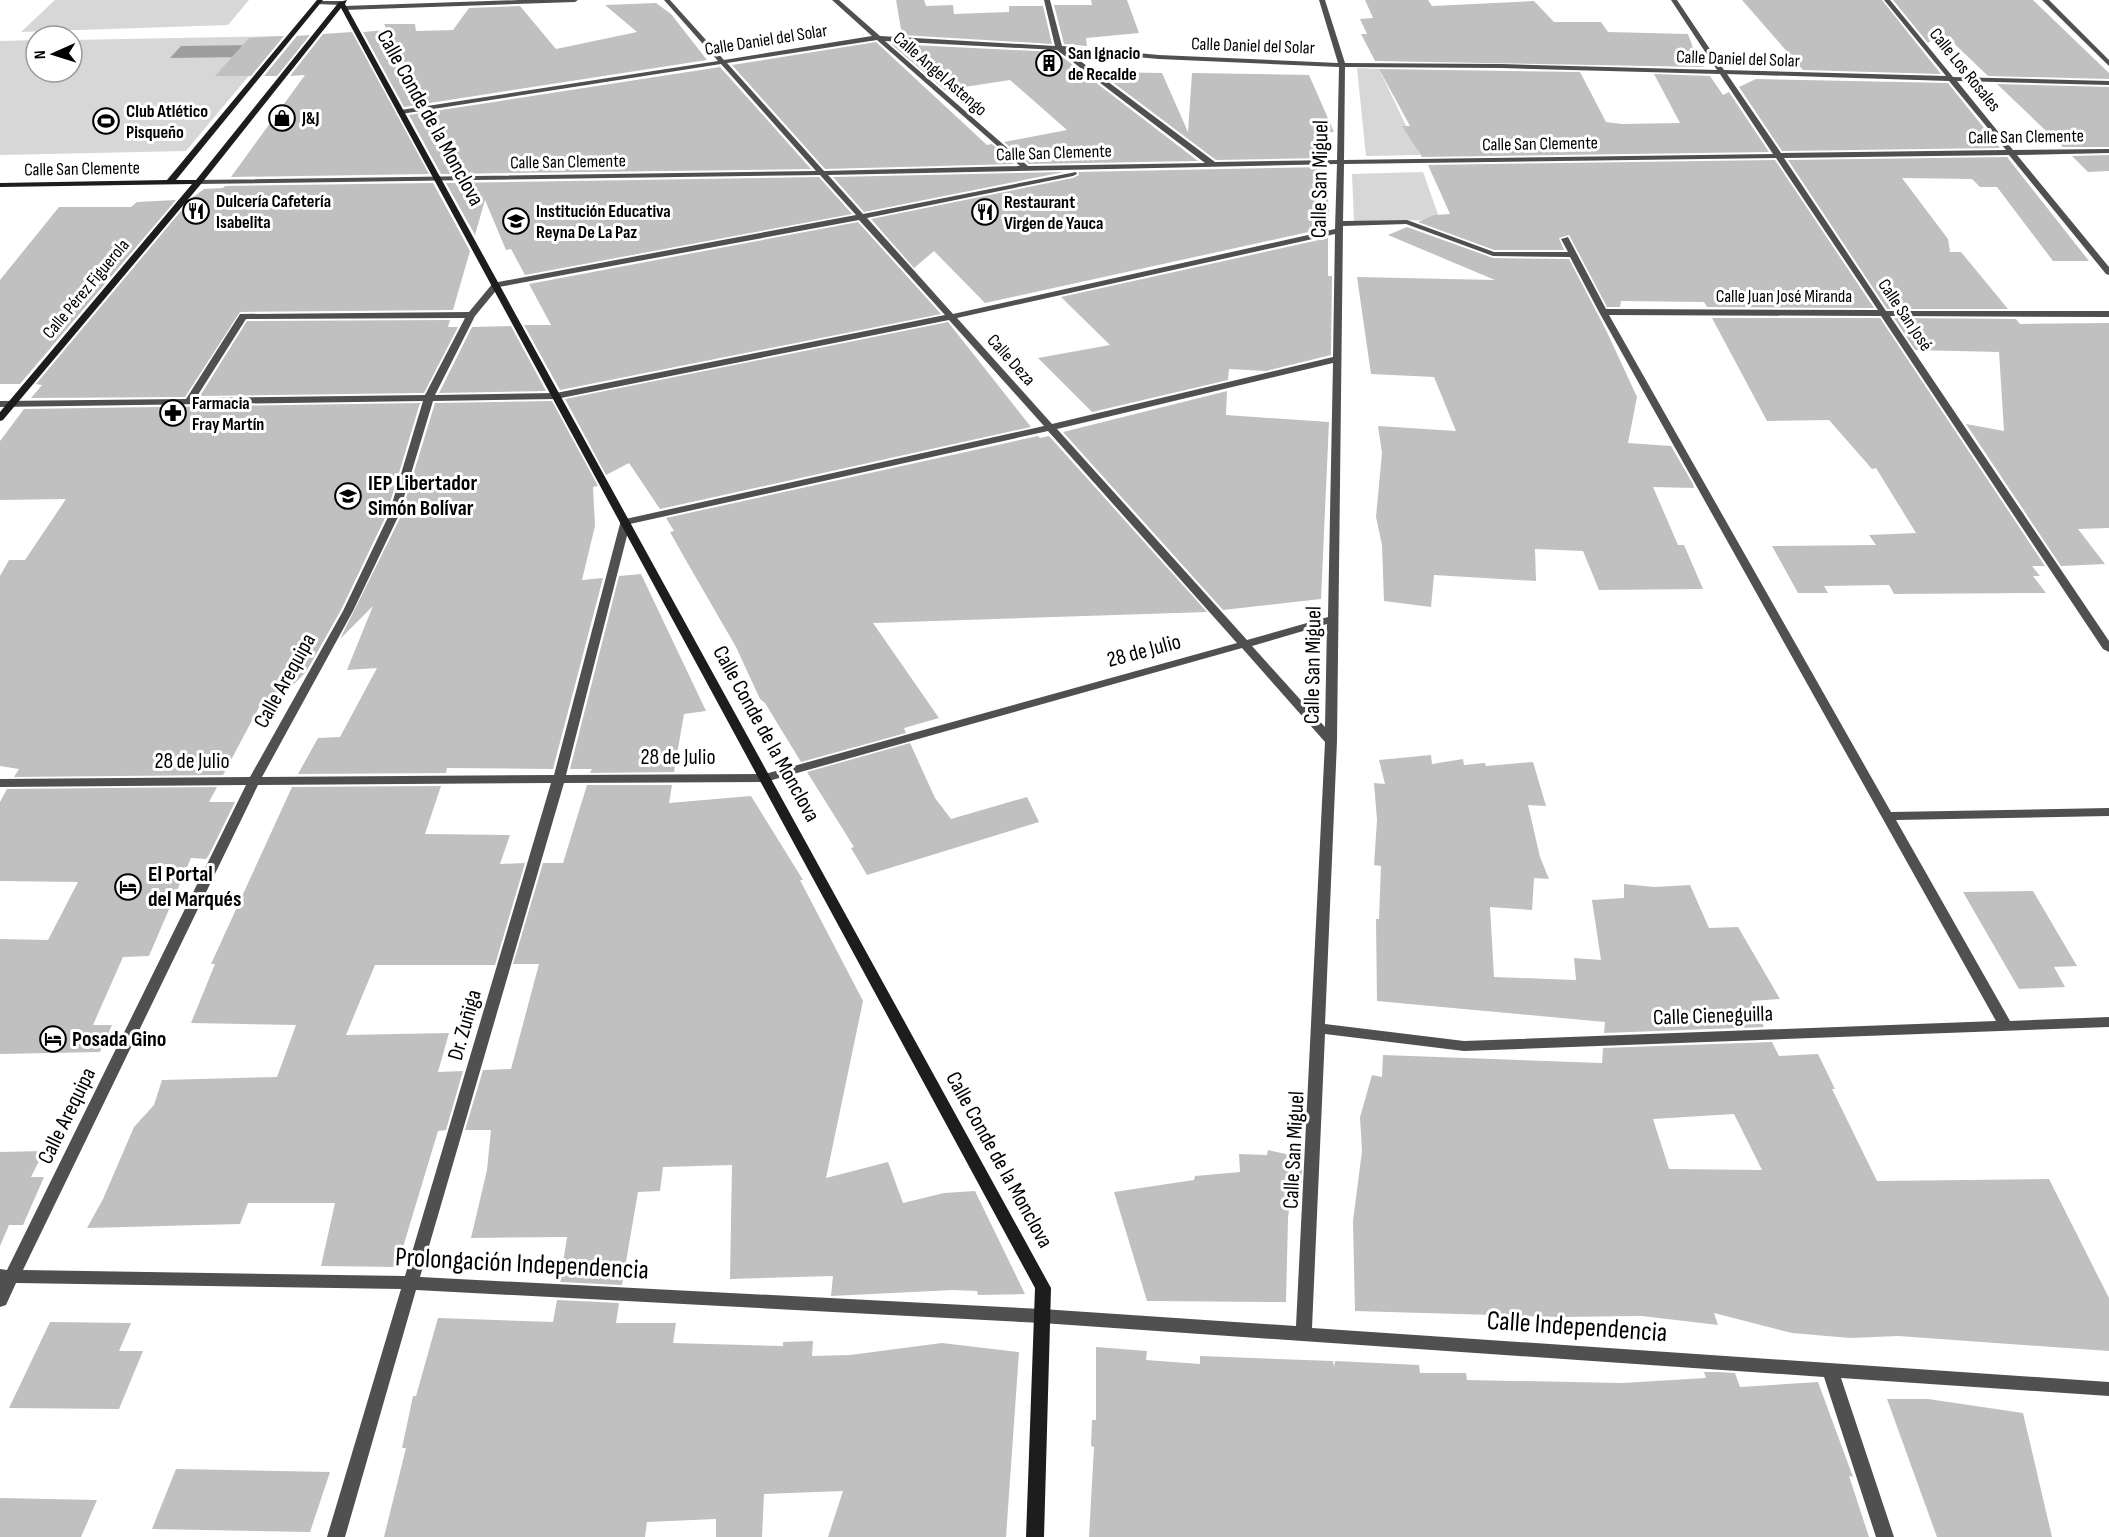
<svg xmlns="http://www.w3.org/2000/svg" width="2109" height="1537" font-family="'Sofia Sans Condensed',sans-serif">
	<style>
		.green { fill: #d7d7d7 }
		.water { fill: #9e9e9e }
		.building { fill: #c0c0c0; fill-rule: evenodd }
		.lines { fill: none; stroke-linecap: round; stroke-linejoin: round }
		.street { fill: #505050; fill-rule: evenodd }
		.secondary { fill: #1d1d1d; fill-rule: evenodd }
		.labels { text-anchor: middle; dominant-baseline: central; stroke-width: 6; stroke-linejoin: round; paint-order: stroke }
		.far-street-label { font-size: 18px; fill: #000; stroke: #fff }
		.far-poi-label { font-size: 18px; font-weight: bold; fill: #000; stroke: #fff; text-anchor: start }
		.street-label { font-size: 22px; fill: #000; stroke: #fff }
		.poi-label { font-size: 22px; font-weight: bold; fill: #000; stroke: #fff; text-anchor: start }
		.near-street-label { font-size: 27px; fill: #000; stroke: #fff }
	</style>
	<rect width="100%" height="100%" fill="#fff"/>
	<!-- green -->
	<g class="green">
		<path d="M 55,0 L 249,0 L 228,25 L 21,32 Z"/>
		<path d="M 282,36 L 186,151 L 0,155 L 0,41 L 36,40 L 36,72 L 72,72 L 72,40 Z"/>
		<path d="M 1357,68 L 1379,69 L 1420,155 L 1366,156 Z"/>
		<path d="M 1423,172 L 1440,220 L 1354,221 L 1352,174 Z"/>
	</g>
	<!-- water -->
	<path class="water" d="M 255,45 L 245,57 L 170,58 L 181,46 Z"/>
	<!-- building -->
	<g class="building">
		<path d="M 896,0 L 924,0 L 926,6 L 953,5 L 954,14 L 1009,12 L 1009,6 L 1043,6 L 1052,44 L 902,35 Z"/>
		<path d="M 1091,0 L 1127,0 L 1139,33 L 1086,38 L 1087,46 L 1064,44 L 1054,5 L 1092,5 Z"/>
		<path d="M 1365,0 L 1428,0 L 1432,6 L 1534,1 L 1554,22 L 1601,22 L 1608,32 L 1688,34 L 1696,56 L 1704,67 L 1375,61 L 1361,34 L 1367,34 L 1360,19 L 1373,18 Z"/>
		<path d="M 1742,0 L 1882,0 L 1941,74 L 1803,70 Z"/>
		<path d="M 1893,0 L 2033,0 L 2109,73 L 2109,79 L 1988,76 L 1941,31 L 1928,43 Z"/>
		<path d="M 656,3 L 671,14 L 707,60 L 404,107 L 363,32 L 387,30 L 384,24 L 415,24 L 416,31 L 453,30 L 469,8 L 520,6 L 556,49 L 637,32 L 605,5 Z"/>
		<path d="M 352,32 L 429,174 L 231,177 L 305,75 L 290,76 L 323,34 Z"/>
		<path d="M 310,35 L 277,76 L 264,76 L 297,36 Z"/>
		<path d="M 284,36 L 251,76 L 215,76 L 249,38 Z"/>
		<path d="M 876,42 L 987,145 L 992,144 L 1014,164 L 825,169 L 732,65 Z"/>
		<path d="M 891,44 L 1056,52 L 1198,161 L 1029,164 L 1004,142 L 1067,130 L 1010,80 L 945,90 Z"/>
		<path d="M 720,67 L 811,169 L 441,174 L 409,115 Z"/>
		<path d="M 1379,69 L 1580,72 L 1606,122 L 1622,124 L 1680,123 L 1654,74 L 1710,76 L 1723,95 L 1729,92 L 1769,152 L 1422,157 L 1402,126 L 1410,126 Z"/>
		<path d="M 1099,72 L 1162,73 L 1188,132 L 1192,73 L 1309,75 L 1334,132 L 1326,132 L 1328,153 L 1324,158 L 1216,160 Z"/>
		<path d="M 1756,79 L 1948,83 L 2000,148 L 1782,151 L 1739,87 Z"/>
		<path d="M 1997,84 L 2109,87 L 2109,147 L 2063,147 Z"/>
		<path d="M 2109,155 L 2109,171 L 2088,172 L 2072,156 Z"/>
		<path d="M 2007,157 L 2089,261 L 2053,261 L 1997,187 L 1980,187 L 1972,179 L 1902,178 L 1948,239 L 1950,252 L 1961,252 L 2008,309 L 1887,309 L 1788,160 Z"/>
		<path d="M 1775,160 L 1874,308 L 1707,307 L 1704,302 L 1621,301 L 1620,307 L 1607,307 L 1569,235 L 1559,238 L 1564,250 L 1494,250 L 1418,222 L 1434,215 L 1450,214 L 1428,165 Z"/>
		<path d="M 1325,167 L 1329,211 L 1327,228 L 985,303 L 934,251 L 914,268 L 871,219 L 1073,178 L 1079,175 L 1078,172 Z"/>
		<path d="M 1064,172 L 864,212 L 833,177 Z"/>
		<path d="M 819,177 L 852,214 L 525,275 L 511,249 L 506,250 L 485,200 L 475,235 L 446,183 Z"/>
		<path d="M 433,183 L 470,251 L 453,310 L 240,312 L 185,397 L 31,398 L 42,385 L 36,384 L 191,199 L 204,189 L 223,188 L 225,186 Z"/>
		<path d="M 176,200 L 20,384 L 0,384 L 0,280 L 59,207 L 131,207 L 137,202 Z"/>
		<path d="M 858,222 L 941,314 L 560,390 L 524,325 L 551,325 L 529,284 Z"/>
		<path d="M 1407,227 L 1493,258 L 1569,259 L 1606,330 L 1637,397 L 1628,443 L 1671,446 L 1693,484 L 1694,488 L 1653,487 L 1678,545 L 1684,545 L 1703,589 L 1599,590 L 1583,551 L 1535,549 L 1536,581 L 1434,575 L 1431,607 L 1384,601 L 1382,545 L 1376,517 L 1382,453 L 1378,426 L 1456,431 L 1434,377 L 1371,374 L 1357,277 L 1495,280 L 1388,235 Z"/>
		<path d="M 1328,238 L 1328,276 L 1332,276 L 1331,355 L 1266,371 L 1229,369 L 1228,380 L 1092,412 L 1038,358 L 1110,345 L 1061,297 Z"/>
		<path d="M 1712,318 L 1880,318 L 2045,566 L 2032,566 L 2040,576 L 2033,576 L 2046,593 L 1894,594 L 1889,585 L 1824,586 L 1828,593 L 1798,593 L 1772,546 L 1876,545 L 1869,535 L 1916,533 L 1876,468 L 1872,469 L 1829,420 L 1767,421 Z"/>
		<path d="M 1894,318 L 2016,319 L 2020,324 L 2109,323 L 2109,528 L 2078,529 L 2105,564 L 2061,566 L 1966,424 L 2004,431 L 1999,352 L 1915,350 Z"/>
		<path d="M 450,320 L 448,327 L 458,327 L 424,393 L 200,396 L 247,321 Z"/>
		<path d="M 948,322 L 1031,427 L 660,509 L 629,463 L 606,475 L 565,399 Z"/>
		<path d="M 511,326 L 546,391 L 439,393 L 472,327 Z"/>
		<path d="M 1227,391 L 1226,415 L 1329,422 L 1321,599 L 1223,610 L 1063,432 Z"/>
		<path d="M 552,401 L 598,486 L 593,487 L 595,526 L 582,580 L 603,578 L 553,769 L 447,768 L 446,773 L 298,774 L 318,738 L 340,737 L 377,668 L 347,670 L 373,606 L 340,639 L 400,518 L 435,403 Z"/>
		<path d="M 420,403 L 386,516 L 341,610 L 306,672 L 279,699 L 264,698 L 223,775 L 14,777 L 19,769 L 0,766 L 0,576 L 9,560 L 25,560 L 66,499 L 0,500 L 0,441 L 24,409 Z"/>
		<path d="M 1038,436 L 1040,438 L 1049,436 L 1207,612 L 873,623 L 939,718 L 904,728 L 906,733 L 801,762 L 765,703 L 760,699 L 736,647 L 684,557 L 670,532 L 674,531 L 666,518 Z"/>
		<path d="M 641,574 L 706,711 L 684,714 L 674,772 L 590,773 L 592,769 L 570,769 L 619,576 Z"/>
		<path d="M 910,743 L 935,798 L 951,819 L 1027,797 L 1039,822 L 867,875 L 851,848 L 854,847 L 807,772 Z"/>
		<path d="M 1431,755 L 1432,764 L 1463,759 L 1464,765 L 1485,763 L 1486,766 L 1533,762 L 1546,806 L 1528,805 L 1540,857 L 1549,879 L 1534,878 L 1532,910 L 1490,907 L 1494,977 L 1576,980 L 1574,958 L 1601,960 L 1592,900 L 1624,898 L 1624,884 L 1654,887 L 1690,885 L 1709,928 L 1738,927 L 1780,999 L 1751,1001 L 1764,1027 L 1604,1033 L 1605,1022 L 1377,1001 L 1376,919 L 1379,919 L 1381,866 L 1374,865 L 1377,820 L 1374,783 L 1385,784 L 1379,760 Z"/>
		<path d="M 587,785 L 672,785 L 669,803 L 751,796 L 803,880 L 800,880 L 863,1001 L 826,1178 L 888,1162 L 903,1203 L 944,1193 L 975,1191 L 1025,1294 L 978,1295 L 977,1291 L 953,1290 L 831,1296 L 833,1276 L 730,1279 L 732,1165 L 663,1167 L 660,1191 L 638,1192 L 622,1285 L 560,1282 L 567,1237 L 471,1238 L 487,1170 L 491,1130 L 465,1130 L 483,1070 L 511,1069 L 539,964 L 513,964 L 543,863 L 563,863 Z"/>
		<path d="M 441,786 L 425,834 L 510,835 L 500,864 L 525,863 L 495,965 L 375,965 L 346,1035 L 449,1033 L 438,1072 L 463,1071 L 446,1130 L 438,1131 L 397,1267 L 321,1266 L 335,1203 L 248,1203 L 240,1224 L 87,1228 L 103,1199 L 134,1127 L 154,1105 L 162,1080 L 277,1077 L 296,1025 L 191,1023 L 215,964 L 211,964 L 292,787 Z"/>
		<path d="M 217,787 L 209,802 L 235,802 L 209,855 L 206,859 L 191,858 L 149,956 L 123,957 L 93,1025 L 112,1025 L 100,1052 L 0,1054 L 0,939 L 48,940 L 78,882 L 0,881 L 0,802 L 7,789 Z"/>
		<path d="M 2033,891 L 2077,966 L 2054,967 L 2065,987 L 2019,989 L 1963,892 Z"/>
		<path d="M 1772,1042 L 1779,1056 L 1818,1054 L 1835,1089 L 1832,1089 L 1877,1181 L 2049,1179 L 2109,1298 L 2109,1351 L 1898,1336 L 1850,1338 L 1792,1333 L 1714,1313 L 1718,1325 L 1642,1316 L 1560,1317 L 1355,1311 L 1353,1221 L 1362,1151 L 1360,1117 L 1372,1075 L 1382,1077 L 1383,1055 L 1602,1063 L 1603,1048 ZM 1734,1114 L 1762,1170 L 1669,1169 L 1653,1119 Z"/>
		<path d="M 1268,1150 L 1299,1157 L 1302,1170 L 1301,1189 L 1292,1187 L 1288,1218 L 1286,1302 L 1147,1301 L 1114,1192 L 1194,1180 L 1195,1176 L 1240,1172 L 1239,1154 L 1267,1155 Z"/>
		<path d="M 44,1151 L 31,1177 L 44,1177 L 23,1225 L 9,1225 L 0,1246 L 0,1152 Z"/>
		<path d="M 557,1300 L 619,1303 L 616,1323 L 676,1323 L 673,1343 L 783,1346 L 783,1342 L 813,1341 L 812,1356 L 850,1355 L 942,1343 L 1019,1352 L 1006,1537 L 828,1537 L 843,1491 L 764,1494 L 762,1537 L 716,1537 L 716,1519 L 647,1522 L 645,1537 L 384,1537 L 406,1448 L 402,1448 L 413,1396 L 416,1396 L 438,1318 L 553,1322 Z"/>
		<path d="M 50,1322 L 131,1323 L 119,1351 L 143,1351 L 119,1409 L 9,1408 Z"/>
		<path d="M 1096,1347 L 1147,1351 L 1146,1360 L 1200,1364 L 1200,1356 L 1333,1361 L 1334,1367 L 1335,1361 L 1419,1365 L 1420,1373 L 1466,1373 L 1467,1380 L 1622,1383 L 1706,1378 L 1704,1372 L 1719,1372 L 1735,1373 L 1740,1387 L 1818,1382 L 1853,1477 L 1849,1476 L 1869,1537 L 1089,1537 L 1094,1447 L 1091,1446 L 1092,1420 L 1096,1420 Z"/>
		<path d="M 1887,1399 L 1928,1399 L 2023,1413 L 2052,1537 L 1937,1537 Z"/>
		<path d="M 176,1469 L 330,1472 L 310,1532 L 152,1529 Z"/>
		<path d="M 0,1498 L 97,1500 L 81,1537 L 0,1537 Z"/>
	</g>
	<g class="lines">
		<!-- street -->
		<g class="street">
			<path d="M 520,0 L 578,0 L 575,2 L 344,10 L 341,8 L 344,6 Z"/>
			<path d="M 664,0 L 670,0 L 724,60 L 872,36 L 832,0 L 839,0 L 880,36 L 1055,46 L 1044,0 L 1050,0 L 1062,46 L 1159,55 L 1338,63 L 1319,0 L 1325,0 L 1345,63 L 1501,64 L 1717,70 L 1671,0 L 1677,0 L 1724,70 L 1946,76 L 1884,0 L 1890,0 L 1953,77 L 2109,81 L 2109,85 L 1957,81 L 2013,150 L 2109,149 L 2109,153 L 2017,155 L 2109,267 L 2109,275 L 2106,274 L 2009,155 L 1784,158 L 1886,311 L 2109,311 L 2109,317 L 1890,316 L 2109,641 L 2109,652 L 2103,649 L 1881,316 L 1609,315 L 1891,812 L 2109,808 L 2109,816 L 1896,820 L 2010,1021 L 2109,1017 L 2109,1027 L 1464,1051 L 1325,1034 L 1312,1328 L 2109,1382 L 2109,1396 L 1841,1378 L 1894,1537 L 1876,1537 L 1824,1377 L 1042,1323 L 416,1290 L 345,1537 L 327,1537 L 401,1289 L 16,1283 L 6,1305 L 0,1307 L 0,1269 L 7,1270 L 246,785 L 0,787 L 0,779 L 250,777 L 343,611 L 388,517 L 423,401 L 0,407 L 0,401 L 186,399 L 240,314 L 469,312 L 493,283 L 856,215 L 820,175 L 198,184 L 194,182 L 198,180 L 816,171 L 721,64 L 401,114 L 397,112 L 401,110 L 718,61 ZM 877,40 L 1020,166 L 824,171 L 727,63 ZM 885,41 L 1057,50 L 1205,163 L 1028,166 ZM 1067,51 L 1159,59 L 1339,67 L 1337,160 L 1215,162 ZM 1345,67 L 1501,68 L 1720,74 L 1773,154 L 1344,160 ZM 1727,74 L 1949,81 L 2006,150 L 1781,153 ZM 1776,158 L 1878,310 L 1606,309 L 1568,237 L 1561,239 L 1568,252 L 1494,252 L 1407,220 L 1343,221 L 1344,164 ZM 1337,164 L 1335,229 L 953,314 L 867,218 L 1073,176 L 1077,174 L 1076,172 L 863,214 L 828,175 ZM 859,220 L 945,315 L 556,393 L 435,395 L 475,316 L 499,287 ZM 1406,224 L 1493,256 L 1570,257 L 1599,312 L 1996,1021 L 1464,1041 L 1325,1024 L 1337,741 L 1343,226 ZM 1335,234 L 1333,357 L 1052,424 L 957,318 ZM 465,318 L 425,395 L 196,398 L 246,319 ZM 949,320 L 1044,426 L 621,520 L 554,775 L 262,777 L 353,611 L 398,517 L 433,401 L 556,399 ZM 1333,363 L 1328,617 L 1247,640 L 1057,429 ZM 1048,431 L 1237,643 L 765,774 L 566,775 L 630,524 ZM 1327,624 L 1325,727 L 1252,646 ZM 1242,648 L 1325,742 L 1296,1326 L 1042,1309 L 420,1277 L 564,783 L 765,782 ZM 551,783 L 405,1276 L 23,1270 L 258,785 Z"/>
			<path d="M 2042,0 L 2049,0 L 2109,60 L 2109,66 Z"/>
			<path d="M 318,1 L 341,1 L 344,3 L 341,5 L 316,4 L 315,3 Z"/>
		</g>
		<!-- secondary -->
		<path class="secondary" d="M 317,0 L 323,0 L 176,180 L 196,180 L 339,2 L 347,0 L 345,4 L 1051,1288 L 1044,1537 L 1026,1537 L 1035,1288 L 341,8 L 201,184 L 3,420 L 0,421 L 0,412 L 192,184 L 0,187 L 0,183 L 167,180 Z"/>
	</g>
	<!-- icons -->
	<defs>
		<g id="building-ring" transform="scale(1.35)"><circle r="9.5" fill="#fff" stroke="#000" stroke-width="1.5"/><path d="M-4-6H4V6H1V3H-1V6H-4ZM-2.5-4.3h1.7v1.8h-1.7ZM.8-4.3h1.7v1.8H.8ZM-2.5-1h1.7V.8h-1.7ZM.8-1h1.7V.8H.8Z" fill="#000"/></g>
		<g id="shop-ring" transform="scale(1.35)"><circle r="9.5" fill="#fff" stroke="#000" stroke-width="1.5"/><path d="M-5-2.5h2.3a2.7 3.5 0 0 1 5.4 0H5L5.5 6h-11ZM-1.5-2.5h3a1.5 2.3 0 0 0-3 0Z" fill="#000"/></g>
		<g id="stadium-ring" transform="scale(1.35)"><circle r="9.5" fill="#fff" stroke="#000" stroke-width="1.5"/><path d="M0-5a6.5 5 0 1 0 0 10a6.5 5 0 1 0 0-10ZM-3.5-1.8h7v3.6h-7Z" fill="#000"/></g>
		<g id="restaurant-ring" transform="scale(1.35)"><circle r="9.5" fill="#fff" stroke="#000" stroke-width="1.5"/><path d="M-5-6h1v4h1v-4h1v4h1v-4h1v5L-1.5 .5V6h-2V.5L-5-1ZM5-6V6H3V1.5H1.5Q1.5-4 5-6Z" fill="#000"/></g>
		<g id="school-ring" transform="scale(1.35)"><circle r="9.5" fill="#fff" stroke="#000" stroke-width="1.5"/><path d="M0-5L7-2L0 1L-7-2ZM-4 1L0 2.5L4 1V4Q0 6-4 4Z" fill="#000"/></g>
		<g id="pharmacy-ring" transform="scale(1.35)"><circle r="9.5" fill="#fff" stroke="#000" stroke-width="1.5"/><path d="M-2-6h4v4h4v4h-4v4h-4v-4h-4v-4h4Z" fill="#000"/></g>
		<g id="hotel-ring" transform="scale(1.35)"><circle r="9.5" fill="#fff" stroke="#000" stroke-width="1.5"/><path d="M-6-4.5h1.5V1H6V5H4.5V3h-9V5H-6ZM-4 0a1.8 1.8 0 1 1 3.6 0ZM.5 0V-2.5h3Q6-2.5 6 0Z" fill="#000"/></g>
	</defs>
	<g fill-rule="evenodd">
		<use href="#building-ring" x="1049" y="63"/>
		<use href="#shop-ring" x="282" y="118"/>
		<use href="#stadium-ring" x="106" y="121"/>
		<use href="#restaurant-ring" x="196" y="211"/>
		<use href="#restaurant-ring" x="985" y="212"/>
		<use href="#school-ring" x="516" y="221"/>
		<use href="#pharmacy-ring" x="173" y="413"/>
		<use href="#school-ring" x="348" y="496"/>
		<use href="#hotel-ring" x="128" y="887"/>
		<use href="#hotel-ring" x="53" y="1039"/>
	</g>
	<g class="labels">
		<!-- far-street labels -->
		<g class="far-street-label">
			<text transform="translate(766 40) rotate(-9)">Calle Daniel del Solar</text>
			<text transform="translate(1253 46) rotate(2)">Calle Daniel del Solar</text>
			<text transform="translate(1738 59) rotate(2)">Calle Daniel del Solar</text>
			<text transform="translate(1965 70) rotate(51)">Calle Los Rosales</text>
			<text transform="translate(940 74) rotate(41)">Calle Angel Astengo</text>
			<text transform="translate(2026 137) rotate(-1)">Calle San Clemente</text>
			<text transform="translate(1540 144) rotate(-1)">Calle San Clemente</text>
			<text transform="translate(1054 153) rotate(-2)">Calle San Clemente</text>
			<text transform="translate(568 162) rotate(-1)">Calle San Clemente</text>
			<text transform="translate(82 169) rotate(-1)">Calle San Clemente</text>
			<text transform="translate(86 289) rotate(-50)">Calle Pérez Figuerola</text>
			<text x="1784" y="296">Calle Juan José Miranda</text>
			<text transform="translate(1905 315) rotate(56)">Calle San José</text>
			<text transform="translate(1011 360) rotate(48)">Calle Deza</text>
		</g>
		<!-- far-poi labels -->
		<g class="far-poi-label">
			<text x="1068" y="53">San Ignacio<tspan x="1068" dy="21">de Recalde</tspan></text>
			<text x="126" y="111">Club Atlético<tspan x="126" dy="21">Pisqueño</tspan></text>
			<text x="302" y="118">J&amp;J</text>
			<text x="216" y="201">Dulcería Cafetería<tspan x="216" dy="21">Isabelita</tspan></text>
			<text x="1004" y="202">Restaurant<tspan x="1004" dy="21">Virgen de Yauca</tspan></text>
			<text x="536" y="211">Institución Educativa<tspan x="536" dy="21">Reyna De La Paz</tspan></text>
			<text x="192" y="403">Farmacia<tspan x="192" dy="21">Fray Martín</tspan></text>
		</g>
		<!-- street labels -->
		<g class="street-label">
			<text transform="translate(430 118) rotate(61)">Calle Conde de la Monclova</text>
			<text transform="translate(1320 179) rotate(-89)">Calle San Miguel</text>
			<text transform="translate(1144 651) rotate(-15)">28 de Julio</text>
			<text transform="translate(1313 665) rotate(-89)">Calle San Miguel</text>
			<text transform="translate(285 681) rotate(-61)">Calle Arequipa</text>
			<text transform="translate(766 734) rotate(61)">Calle Conde de la Monclova</text>
			<text x="678" y="757">28 de Julio</text>
			<text x="192" y="761">28 de Julio</text>
			<text transform="translate(1713 1016) rotate(-2)">Calle Cieneguilla</text>
			<text transform="translate(465 1025) rotate(-74)">Dr. Zuñiga</text>
			<text transform="translate(67 1116) rotate(-64)">Calle Arequipa</text>
			<text transform="translate(1294 1150) rotate(-87)">Calle San Miguel</text>
			<text transform="translate(999 1160) rotate(61)">Calle Conde de la Monclova</text>
		</g>
		<!-- poi labels -->
		<g class="poi-label">
			<text x="368" y="483">IEP Libertador<tspan x="368" dy="25">Simón Bolívar</tspan></text>
			<text x="148" y="874">El Portal<tspan x="148" dy="25">del Marqués</tspan></text>
			<text x="72" y="1039">Posada Gino</text>
		</g>
		<!-- near-street labels -->
		<g class="near-street-label">
			<text transform="translate(522 1264) rotate(3)">Prolongación Independencia</text>
			<text transform="translate(1577 1327) rotate(4)">Calle Independencia</text>
		</g>
	</g>
	<!-- north arrow -->
	<g transform="translate(54 54) rotate(267)"><circle r="28" fill="#ffffff" stroke="#999999" stroke-width="1.5"/>
	<path d="M0-4.5L10 22L0 15L-10 22Z" fill="#000000"/>
	<text y="-9" font-size="16" font-weight="bold" text-anchor="middle" fill="#000000">N</text>
	</g>
</svg>
